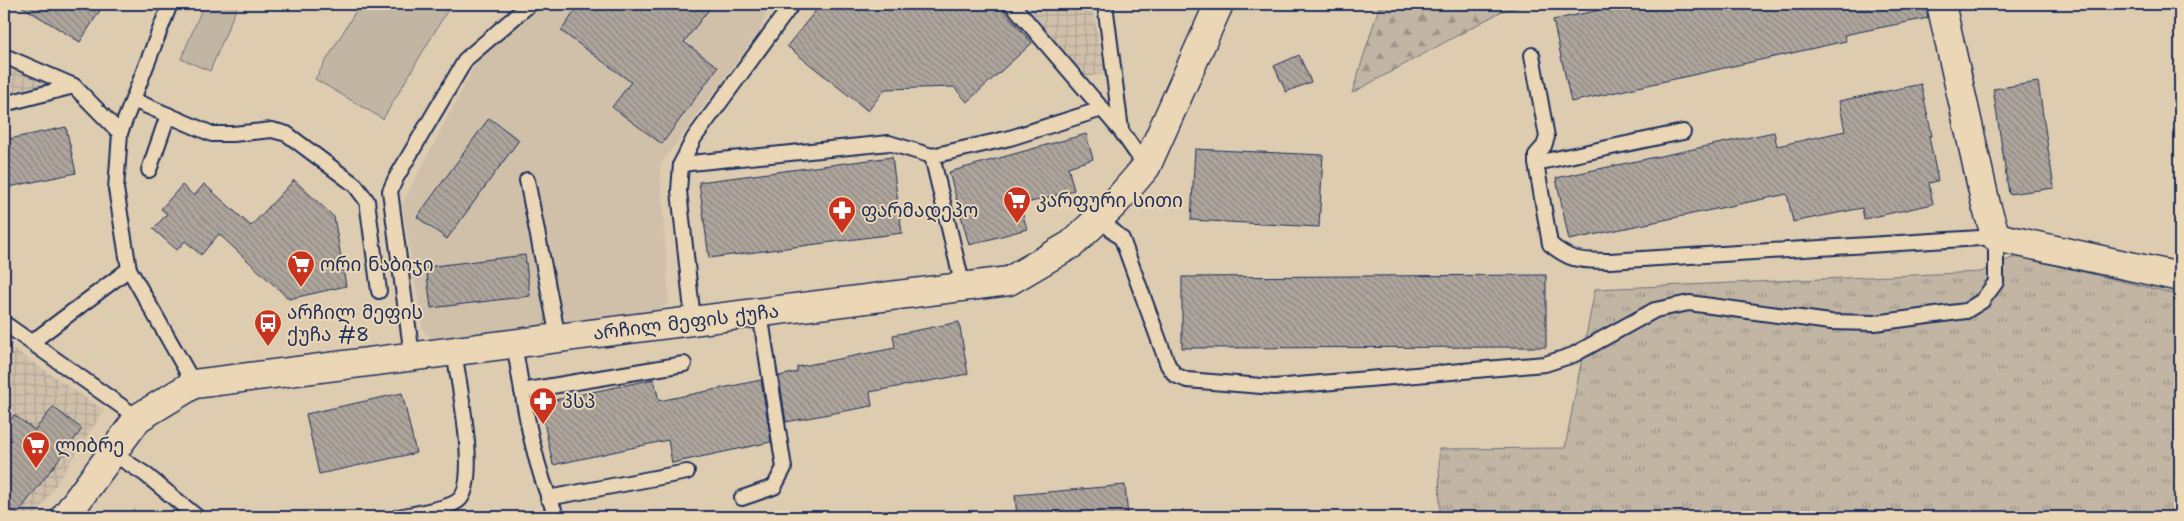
<svg xmlns="http://www.w3.org/2000/svg" width="2184" height="521" font-family="'Shantell Sans','Noto Sans Georgian',sans-serif">
	<style>
		.built { fill: #d0c0aa }
		.industrial { fill: url(#industrial-grid) }
		.grass { fill: url(#grass-tufts); stroke: #6e7280 }
		.forest { fill: url(#forest-firs); stroke: #6e7280 }
		.green { fill: #c2b5a3; stroke: #6e7280 }
		.building { fill: url(#building-back-hatch); stroke: #1b2f5e }
		.lines { fill: none; stroke-linecap: round; stroke-linejoin: round }
		.lane-casing { stroke: #1b2f5e; stroke-width: 18 }
		.street-casing { stroke: #1b2f5e; stroke-width: 31 }
		.secondary-casing { stroke: #1b2f5e; stroke-width: 31 }
		.lane { stroke: #ebd6b5; stroke-width: 14 }
		.street { stroke: #ebd6b5; stroke-width: 28 }
		.secondary { stroke: #ebd6b5; stroke-width: 28 }
		.labels { text-anchor: middle; dominant-baseline: central; stroke-width: 4; stroke-linejoin: round; paint-order: stroke }
		.poi-label { font-size: 19px; fill: #1b2f5e; stroke: #ebd6b5; text-anchor: start }
		.street-label { font-size: 19px; fill: #1b2f5e; stroke: #ebd6b5 }
	</style>
	<defs>
		<pattern id="industrial-grid" width="8" height="8" patternUnits="userSpaceOnUse" patternTransform="scale(1.25)"><rect width="8" height="8" fill="#d0c0aa"/><path d="M0 4h8M4 0v8" fill="none" stroke="#b2a595"/></pattern>
		<pattern id="grass-tufts" width="24" height="20" patternUnits="userSpaceOnUse" patternTransform="scale(1.25)"><rect width="24" height="20" fill="#c2b5a3"/><path d="M3 7l-1-3M5 7V3M7 7l1-3M15 17l-1-3M17 17v-4M19 17l1-3" fill="none" stroke="#9d9488"/></pattern>
		<pattern id="forest-firs" width="22" height="20" patternUnits="userSpaceOnUse" patternTransform="scale(1.25)"><rect width="22" height="20" fill="#c2b5a3"/><path d="M5 1l3.5 6h-7zM16 11l3.5 6h-7z" fill="#9d9488"/></pattern>
		<pattern id="building-back-hatch" width="6" height="6" patternUnits="userSpaceOnUse" patternTransform="scale(1.25)"><rect width="6" height="6" fill="#aea59c"/><path d="M-1 5l2 2M0 0l6 6M5-1l2 2" fill="none" stroke="#8d8782"/></pattern>
	</defs>
	<rect width="100%" height="100%" fill="#deccb0"/>
	<filter id="ink" filterUnits="userSpaceOnUse"><feTurbulence type="fractalNoise" baseFrequency=".02" numOctaves="2"/><feDisplacementMap in="SourceGraphic" scale="10" xChannelSelector="R" yChannelSelector="G"/><feConvolveMatrix kernelMatrix="1 2 1 2 8 2 1 2 1" color-interpolation-filters="sRGB"/></filter>
	<g filter="url(#ink)">
		<!-- built -->
		<path class="built" d="M 540,4 L 770,4 L 759,32 L 660,165 L 669,302 L 657,313 L 431,338 L 423,331 L 402,204 L 477,61 Z"/>
		<!-- industrial -->
		<g class="industrial">
			<path d="M 1025,4 L 1091,4 L 1106,74 L 1084,77 Z"/>
			<path d="M 4,64 L 8,64 L 55,88 L 4,101 Z"/>
			<path d="M 4,343 L 104,410 L 35,517 L 4,517 Z"/>
		</g>
		<!-- grass -->
		<path class="grass" d="M 2016,256 L 2180,295 L 2180,517 L 1800,517 L 1782,511 L 1720,517 L 1440,517 L 1439,449 L 1565,448 L 1595,289 L 1981,272 Z"/>
		<!-- forest -->
		<path class="forest" d="M 1380,4 L 1534,4 L 1504,10 L 1352,93 Z"/>
		<!-- green -->
		<g class="green">
			<path d="M 204,4 L 238,4 L 210,71 L 181,59 Z"/>
			<path d="M 360,4 L 447,4 L 450,6 L 383,119 L 315,79 Z"/>
		</g>
		<!-- building -->
		<g class="building">
			<path d="M 18,4 L 104,4 L 80,42 Z"/>
			<path d="M 580,4 L 713,4 L 684,42 L 718,67 L 662,144 L 612,107 L 631,82 L 561,31 Z"/>
			<path d="M 821,4 L 999,4 L 1032,43 L 967,102 L 954,87 L 885,89 L 868,111 L 787,46 Z"/>
			<path d="M 1627,4 L 1926,4 L 1928,18 L 1844,35 L 1846,41 L 1571,102 L 1553,20 Z"/>
			<path d="M 1299,55 L 1311,82 L 1286,92 L 1274,66 Z"/>
			<path d="M 2038,82 L 2054,188 L 2009,194 L 1993,89 Z"/>
			<path d="M 1921,84 L 1932,136 L 1929,136 L 1938,181 L 1929,183 L 1933,204 L 1864,219 L 1862,208 L 1793,222 L 1787,194 L 1569,240 L 1556,178 L 1774,132 L 1777,146 L 1845,131 L 1839,101 Z"/>
			<path d="M 489,118 L 519,140 L 447,239 L 417,217 Z"/>
			<path d="M 66,127 L 76,173 L 4,188 L 4,140 Z"/>
			<path d="M 1086,134 L 1093,159 L 1068,167 L 1074,190 L 1020,205 L 1027,229 L 969,245 L 949,172 Z"/>
			<path d="M 1195,149 L 1323,155 L 1319,227 L 1191,220 Z"/>
			<path d="M 892,157 L 902,233 L 709,258 L 699,182 Z"/>
			<path d="M 294,180 L 334,217 L 346,286 L 289,299 L 219,234 L 201,255 L 185,241 L 177,250 L 153,229 L 167,214 L 161,209 L 182,185 L 194,196 L 204,184 L 251,226 Z"/>
			<path d="M 525,255 L 530,296 L 431,308 L 426,267 Z"/>
			<path d="M 1546,275 L 1546,347 L 1182,348 L 1182,277 Z"/>
			<path d="M 959,322 L 968,374 L 870,392 L 872,406 L 786,422 L 779,376 L 797,372 L 797,367 L 895,348 L 893,335 Z"/>
			<path d="M 654,379 L 659,401 L 761,380 L 771,442 L 672,463 L 668,440 L 553,465 L 540,403 Z"/>
			<path d="M 402,393 L 416,453 L 319,474 L 306,414 Z"/>
			<path d="M 53,407 L 82,429 L 15,517 L 4,517 L 4,429 L 14,415 L 35,430 Z"/>
			<path d="M 1125,485 L 1128,517 L 1017,517 L 1015,495 Z"/>
		</g>
		<g class="lines">
			<!-- lane casing -->
			<g class="lane-casing">
				<g id="lane">
					<path d="M 1012,4 L 1121,131 L 1146,167"/>
					<path d="M 1105,4 L 1121,130"/>
					<path d="M 4,58 L 9,58 L 74,86 L 120,133 L 116,189 L 129,269 L 194,384"/>
					<path d="M 133,100 L 212,134 L 233,134 L 272,130 L 287,134 L 355,185 L 367,201 L 379,291"/>
					<path d="M 4,104 L 74,86"/>
					<path d="M 120,133 L 170,4"/>
					<path d="M 932,156 L 963,287"/>
					<path d="M 1536,163 L 1683,132"/>
					<path d="M 681,164 L 889,143 L 932,156 L 1010,138 L 1102,109"/>
					<path d="M 149,170 L 168,115"/>
					<path d="M 527,180 L 558,338"/>
					<path d="M 1099,218 L 1122,239 L 1168,365 L 1175,375 L 1187,380 L 1274,387 L 1545,364 L 1573,355 L 1655,310 L 1689,303 L 1830,322 L 1875,323 L 1966,311 L 1982,301 L 1996,282 L 1996,237 L 1610,261 C 1582,260 1573,263 1550,244 L 1536,163 L 1536,155 L 1544,146 L 1547,137 L 1532,55"/>
					<path d="M 693,320 L 679,191 L 681,164 L 694,138 L 792,4"/>
					<path d="M 4,323 L 138,418"/>
					<path d="M 32,342 L 129,269"/>
					<path d="M 514,343 C 524,402 532,463 557,517"/>
					<path d="M 412,356 L 390,191 L 396,178 L 466,59 L 530,4"/>
					<path d="M 522,391 L 684,364"/>
					<path d="M 112,453 L 145,474 L 197,517"/>
					<path d="M 548,498 L 687,472"/>
					<path d="M 742,498 L 774,487 L 784,468 L 760,313"/>
					<path d="M 398,517 C 412,514 451,509 460,499 C 479,478 458,380 454,351"/>
				</g>
			</g>
			<!-- street casing -->
			<g class="street-casing">
				<path id="street" d="M 1941,4 L 1986,205 L 1996,237 L 2180,277"/>
			</g>
			<!-- secondary casing -->
			<g class="secondary-casing">
				<path id="secondary" d="M 65,517 L 138,418 L 194,384 L 1009,281 L 1072,244 L 1115,203 L 1146,167 L 1219,4"/>
			</g>
			<!-- lane -->
			<use href="#lane" class="lane"/>
			<!-- street -->
			<use href="#street" class="street"/>
			<!-- secondary -->
			<use href="#secondary" class="secondary"/>
		</g>
	</g>
	<!-- icons -->
	<defs>
		<g id="supermarket-pin" transform="scale(1.4375)"><path d="M0 17L-7.5 6A9.5 9.5 0 1 1 7.5 6Z" fill="#c8321e" stroke="#ebd6b5"/><path d="M-6-5.5h2.5l.6 2H6L4.5 2H-2.5L-4.4-4H-6ZM-1.5 3.2a1.3 1.3 0 1 0 .1 0ZM3 3.2a1.3 1.3 0 1 0 .1 0Z" fill="#fff"/></g>
		<g id="pharmacy-pin" transform="scale(1.4375)"><path d="M0 17L-7.5 6A9.5 9.5 0 1 1 7.5 6Z" fill="#c8321e" stroke="#ebd6b5"/><path d="M-2-6h4v4h4v4h-4v4h-4v-4h-4v-4h4Z" fill="#fff"/></g>
		<g id="bus-pin" transform="scale(1.4375)"><path d="M0 17L-7.5 6A9.5 9.5 0 1 1 7.5 6Z" fill="#c8321e" stroke="#ebd6b5"/><path d="M-5-6H5V4H4V6H2V4H-2V6H-4V4H-5ZM-3.5-4V0h7V-4ZM-3.5 1.2v1.5H-2V1.2ZM2 1.2v1.5H3.5V1.2Z" fill="#fff"/></g>
	</defs>
	<g fill-rule="evenodd">
		<use href="#supermarket-pin" x="1017" y="200"/>
		<use href="#pharmacy-pin" x="842" y="210"/>
		<use href="#supermarket-pin" x="301" y="264"/>
		<use href="#bus-pin" x="268" y="323"/>
		<use href="#pharmacy-pin" x="543" y="401"/>
		<use href="#supermarket-pin" x="36" y="445"/>
	</g>
	<g class="labels">
		<!-- poi labels -->
		<g class="poi-label">
			<text x="1036" y="200">კარფური სითი</text>
			<text x="861" y="210">ფარმადეპო</text>
			<text x="320" y="264">ორი ნაბიჯი</text>
			<text x="287" y="312">არჩილ მეფის<tspan x="287" dy="22">ქუჩა #8</tspan></text>
			<text x="562" y="401">პსპ</text>
			<text x="55" y="445">ლიბრე</text>
		</g>
		<!-- street labels -->
		<g class="street-label">
			<text transform="translate(686 322) rotate(-7)">არჩილ მეფის ქუჩა</text>
		</g>
	</g>
	<!-- margin -->
	<rect width="2184" height="521" fill="none" stroke="#ebd6b5" stroke-width="20"/>
	<rect x="10" y="10" width="2164" height="501" fill="none" stroke="#1b2f5e" stroke-width="2" filter="url(#ink)"/>
</svg>
